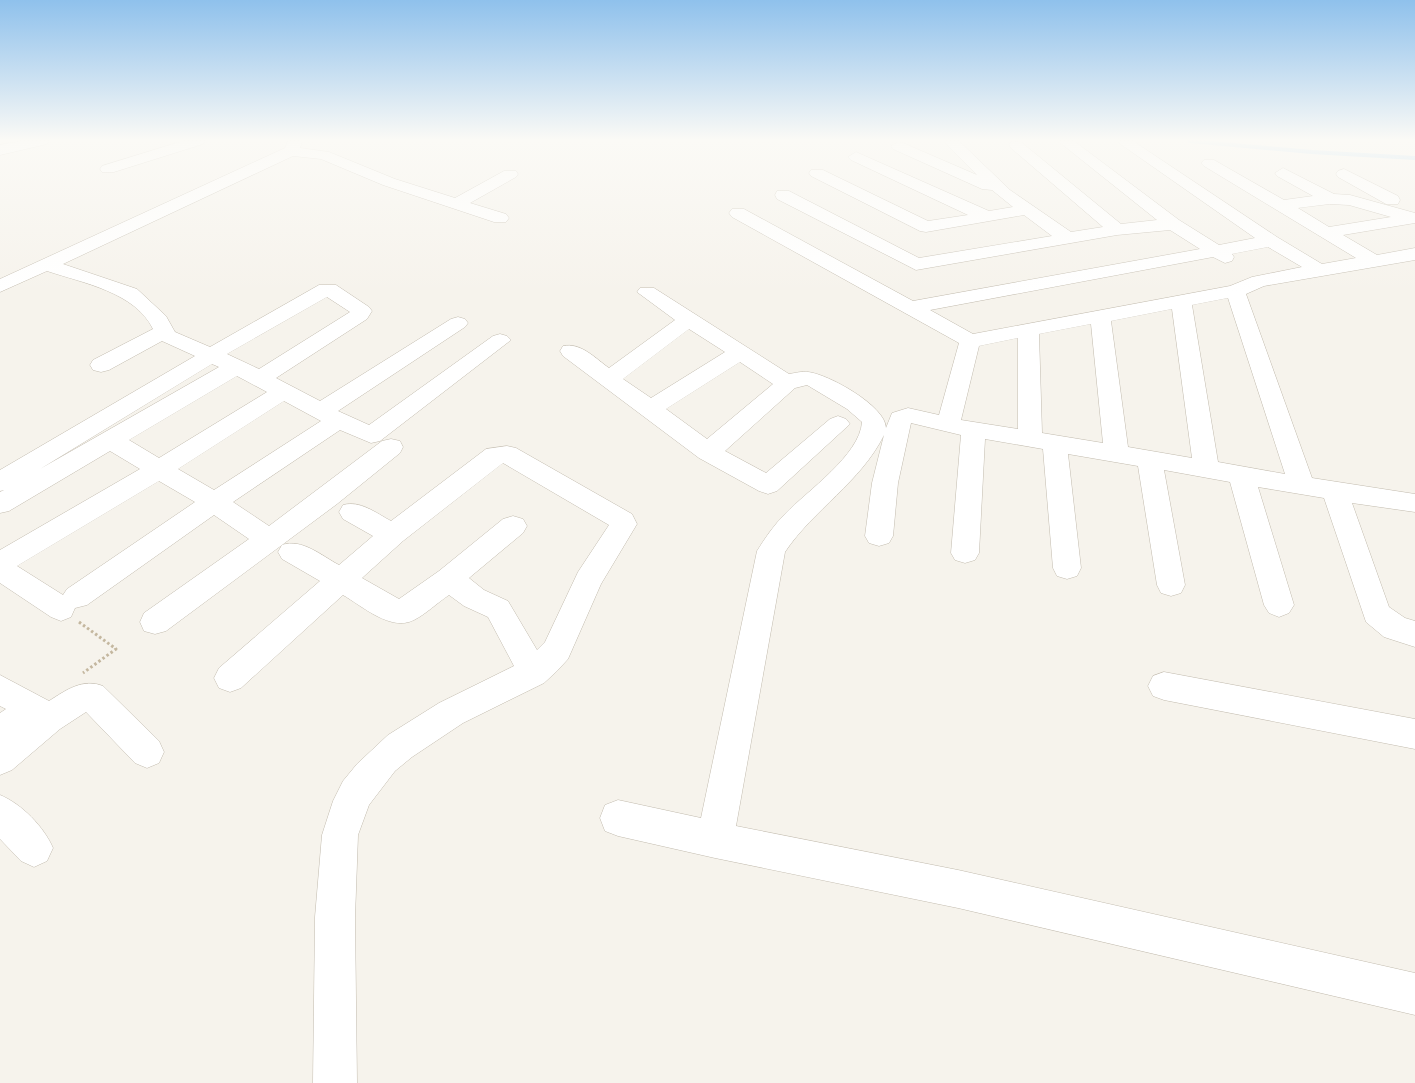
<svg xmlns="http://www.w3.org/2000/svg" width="1415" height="1083" font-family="'Noto Sans',sans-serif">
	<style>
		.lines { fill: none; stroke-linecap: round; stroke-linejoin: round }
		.stream { stroke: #a9d4f2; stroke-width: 4 }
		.minor-casing { stroke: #c2bbae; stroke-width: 1 }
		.path { stroke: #c4b79f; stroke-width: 3; stroke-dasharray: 2.5 2.5; stroke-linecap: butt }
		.minor { fill: #fff; fill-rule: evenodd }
	</style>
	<rect width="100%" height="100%" fill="#f6f3ec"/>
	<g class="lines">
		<!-- stream -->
		<path class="stream" d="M 1190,141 L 1312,152 L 1415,158"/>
		<!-- minor casing -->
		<g class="minor-casing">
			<g id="minor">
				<path d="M 22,141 L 49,141 L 47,144 L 0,155 L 0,145 Z"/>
				<path d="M 183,141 L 205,141 L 203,144 L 114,172 L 102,172 L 100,169 L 102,166 Z"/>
				<path d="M 288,141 L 302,141 L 300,148 L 329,152 L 395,179 L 455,198 L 504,171 L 516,171 L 518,174 L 516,177 L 470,203 L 506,214 L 509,218 L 506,222 L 494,222 L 383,185 L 321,159 L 293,156 L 63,264 L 137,289 L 166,316 L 175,332 L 210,347 L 319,285 L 336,285 L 369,307 L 372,311 L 367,319 L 276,378 L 320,401 L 451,319 L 458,317 L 465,319 L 468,323 L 465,327 L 338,411 L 369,425 L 493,336 L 500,334 L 507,336 L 511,340 L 380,441 L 371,443 L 340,430 L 233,502 L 269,526 L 382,441 L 391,439 L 400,441 L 403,447 L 400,453 L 337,504 L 166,631 L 155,634 L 144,631 L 140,622 L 144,613 L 249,539 L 214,515 L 87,605 L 75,608 L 71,617 L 61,621 L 51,617 L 0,583 L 0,550 L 140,469 L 110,451 L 9,511 L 0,513 L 0,492 L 4,490 L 0,491 L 0,470 L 195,356 L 162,341 L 109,370 L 101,372 L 93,370 L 90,365 L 93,360 L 153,329 C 135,292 83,283 47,271 L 0,292 L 0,279 L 285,148 ZM 327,297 L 350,312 L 259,369 L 227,354 ZM 212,364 L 219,367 L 40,469 ZM 237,376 L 267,392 L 159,458 L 129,440 ZM 284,401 L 321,421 L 214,490 L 178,469 ZM 159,481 L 195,502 L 67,589 L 63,595 L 17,566 Z"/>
				<path d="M 947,141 L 959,141 L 1010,190 L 1071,232 L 1103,227 L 1011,148 L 1009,145 L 1011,142 L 1021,142 L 1121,224 L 1157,220 L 1058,141 L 1074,141 L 1179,220 L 1219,245 L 1255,238 L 1119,143 L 1120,141 L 1133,141 L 1277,237 L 1322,264 L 1356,258 L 1204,166 L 1201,163 L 1204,160 L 1214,160 L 1284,200 L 1313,196 L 1277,176 L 1275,173 L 1283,168 L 1334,194 L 1350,195 L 1415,213 L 1415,223 L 1343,235 L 1377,255 L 1415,248 L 1415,260 L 1264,286 L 1246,294 L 1312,478 L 1415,494 L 1415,512 L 1352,503 L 1389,607 L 1405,618 L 1415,621 L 1415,647 L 1384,637 L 1366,622 L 1324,498 L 1258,487 L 1294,605 L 1289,613 L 1279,617 L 1269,613 L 1264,605 L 1230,482 L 1164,470 L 1185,585 L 1181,593 L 1171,596 L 1161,593 L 1157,585 L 1138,466 L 1068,454 L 1081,568 L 1077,576 L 1067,579 L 1057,576 L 1053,568 L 1043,449 L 985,439 L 979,553 L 975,560 L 965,563 L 955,560 L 951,553 L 961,435 L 911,423 L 898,483 L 893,536 L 889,543 L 879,546 L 869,543 L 865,536 L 872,483 L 884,435 C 861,482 813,510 785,552 L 736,826 L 958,870 L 1415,973 L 1415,1015 L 958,908 L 715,858 L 618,836 L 605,831 L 600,818 L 605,805 L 618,800 L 701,818 L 757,551 C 765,538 774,525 785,514 C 807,491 860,455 862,422 L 847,409 L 807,385 L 795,388 L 725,451 L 766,473 L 830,419 L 838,416 L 846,419 L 850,424 L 777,491 L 768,494 L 759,491 L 699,458 L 563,356 L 560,351 L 563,346 C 581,342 596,359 609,368 L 675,320 L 637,292 L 640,288 L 654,288 L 789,374 C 796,373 802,371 808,372 C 828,374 886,406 886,428 L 892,413 L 908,408 L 939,415 L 959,343 L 732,217 L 729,213 L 732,209 L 744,209 L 913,301 L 1200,249 L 1170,230 L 1117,235 L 916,270 L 777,199 L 775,195 L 777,191 L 789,191 L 919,258 L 1052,236 L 1024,215 L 926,232 L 920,231 L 811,176 L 809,173 L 811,170 L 823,170 L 928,221 L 968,215 L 851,160 L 848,157 L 856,152 L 989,211 L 1013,207 L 992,190 L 982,189 L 893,149 L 891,146 L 898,142 L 903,143 L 977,175 L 948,146 L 946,143 ZM 1330,204 L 1349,205 L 1391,217 L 1329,227 L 1298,208 ZM 1268,247 L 1302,267 L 1252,277 L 1230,286 L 973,334 L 930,310 L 1213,257 L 1225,263 L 1232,261 L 1234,257 L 1232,254 ZM 1228,298 L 1285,474 L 1218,462 L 1192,305 ZM 1172,309 L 1192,458 L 1128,447 L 1111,321 ZM 1091,324 L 1103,443 L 1042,433 L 1039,334 ZM 689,329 L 725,352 L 651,398 L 623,379 ZM 1018,338 L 1018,429 L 961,420 L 979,346 ZM 740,362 L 773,384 L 707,439 L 666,409 Z"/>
				<path d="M 1344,169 L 1398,196 L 1400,200 L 1398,204 L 1386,204 L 1338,177 L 1336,174 L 1338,171 Z"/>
				<path d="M 507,446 L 516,448 L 632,514 L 637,524 L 601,584 L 568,659 L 557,671 L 544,683 L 463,723 L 412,757 L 395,771 L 369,805 L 358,835 L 355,917 L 357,1083 L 313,1083 L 315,917 L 322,835 L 333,801 L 343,781 L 357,764 L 388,735 L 439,703 L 514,666 L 488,617 L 464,606 L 449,595 C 437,603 426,614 414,620 C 391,632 362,606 343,595 L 241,688 L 230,692 L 219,688 L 214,678 L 219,668 L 320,581 L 282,559 L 278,552 L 282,545 C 302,538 322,556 339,565 L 373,536 L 343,519 L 339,512 L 343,505 C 360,500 376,513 391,521 L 486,449 ZM 503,463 L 609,525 L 578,572 L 545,642 L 537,650 L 508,601 L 484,590 L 469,578 L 523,533 L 527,526 L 523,519 L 513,516 L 503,519 L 439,571 L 399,599 L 362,578 L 403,541 Z"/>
				<path d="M 1164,672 L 1415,719 L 1415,749 L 1164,700 L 1153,696 L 1148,686 L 1153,676 Z"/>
				<path d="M 0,675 L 49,701 C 66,690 83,678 103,686 L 159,741 L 164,752 L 159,763 L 147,768 L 135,763 L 86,712 L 60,729 L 12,770 L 0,775 L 0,713 L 6,709 L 0,706 Z"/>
				<path d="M 0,795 C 22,804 44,827 53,848 L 47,861 L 34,867 L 21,861 L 0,839 Z"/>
			</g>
		</g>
		<!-- path -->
		<path class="path" d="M 79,622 L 116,649 L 83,673"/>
		<!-- minor -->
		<use href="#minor" class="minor"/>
	</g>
	<!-- sky -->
	<linearGradient id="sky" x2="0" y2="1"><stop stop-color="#8fc1ec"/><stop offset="0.48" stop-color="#fbfaf6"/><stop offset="1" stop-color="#fbfaf6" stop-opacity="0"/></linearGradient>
	<rect width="1415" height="292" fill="url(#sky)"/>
</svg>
